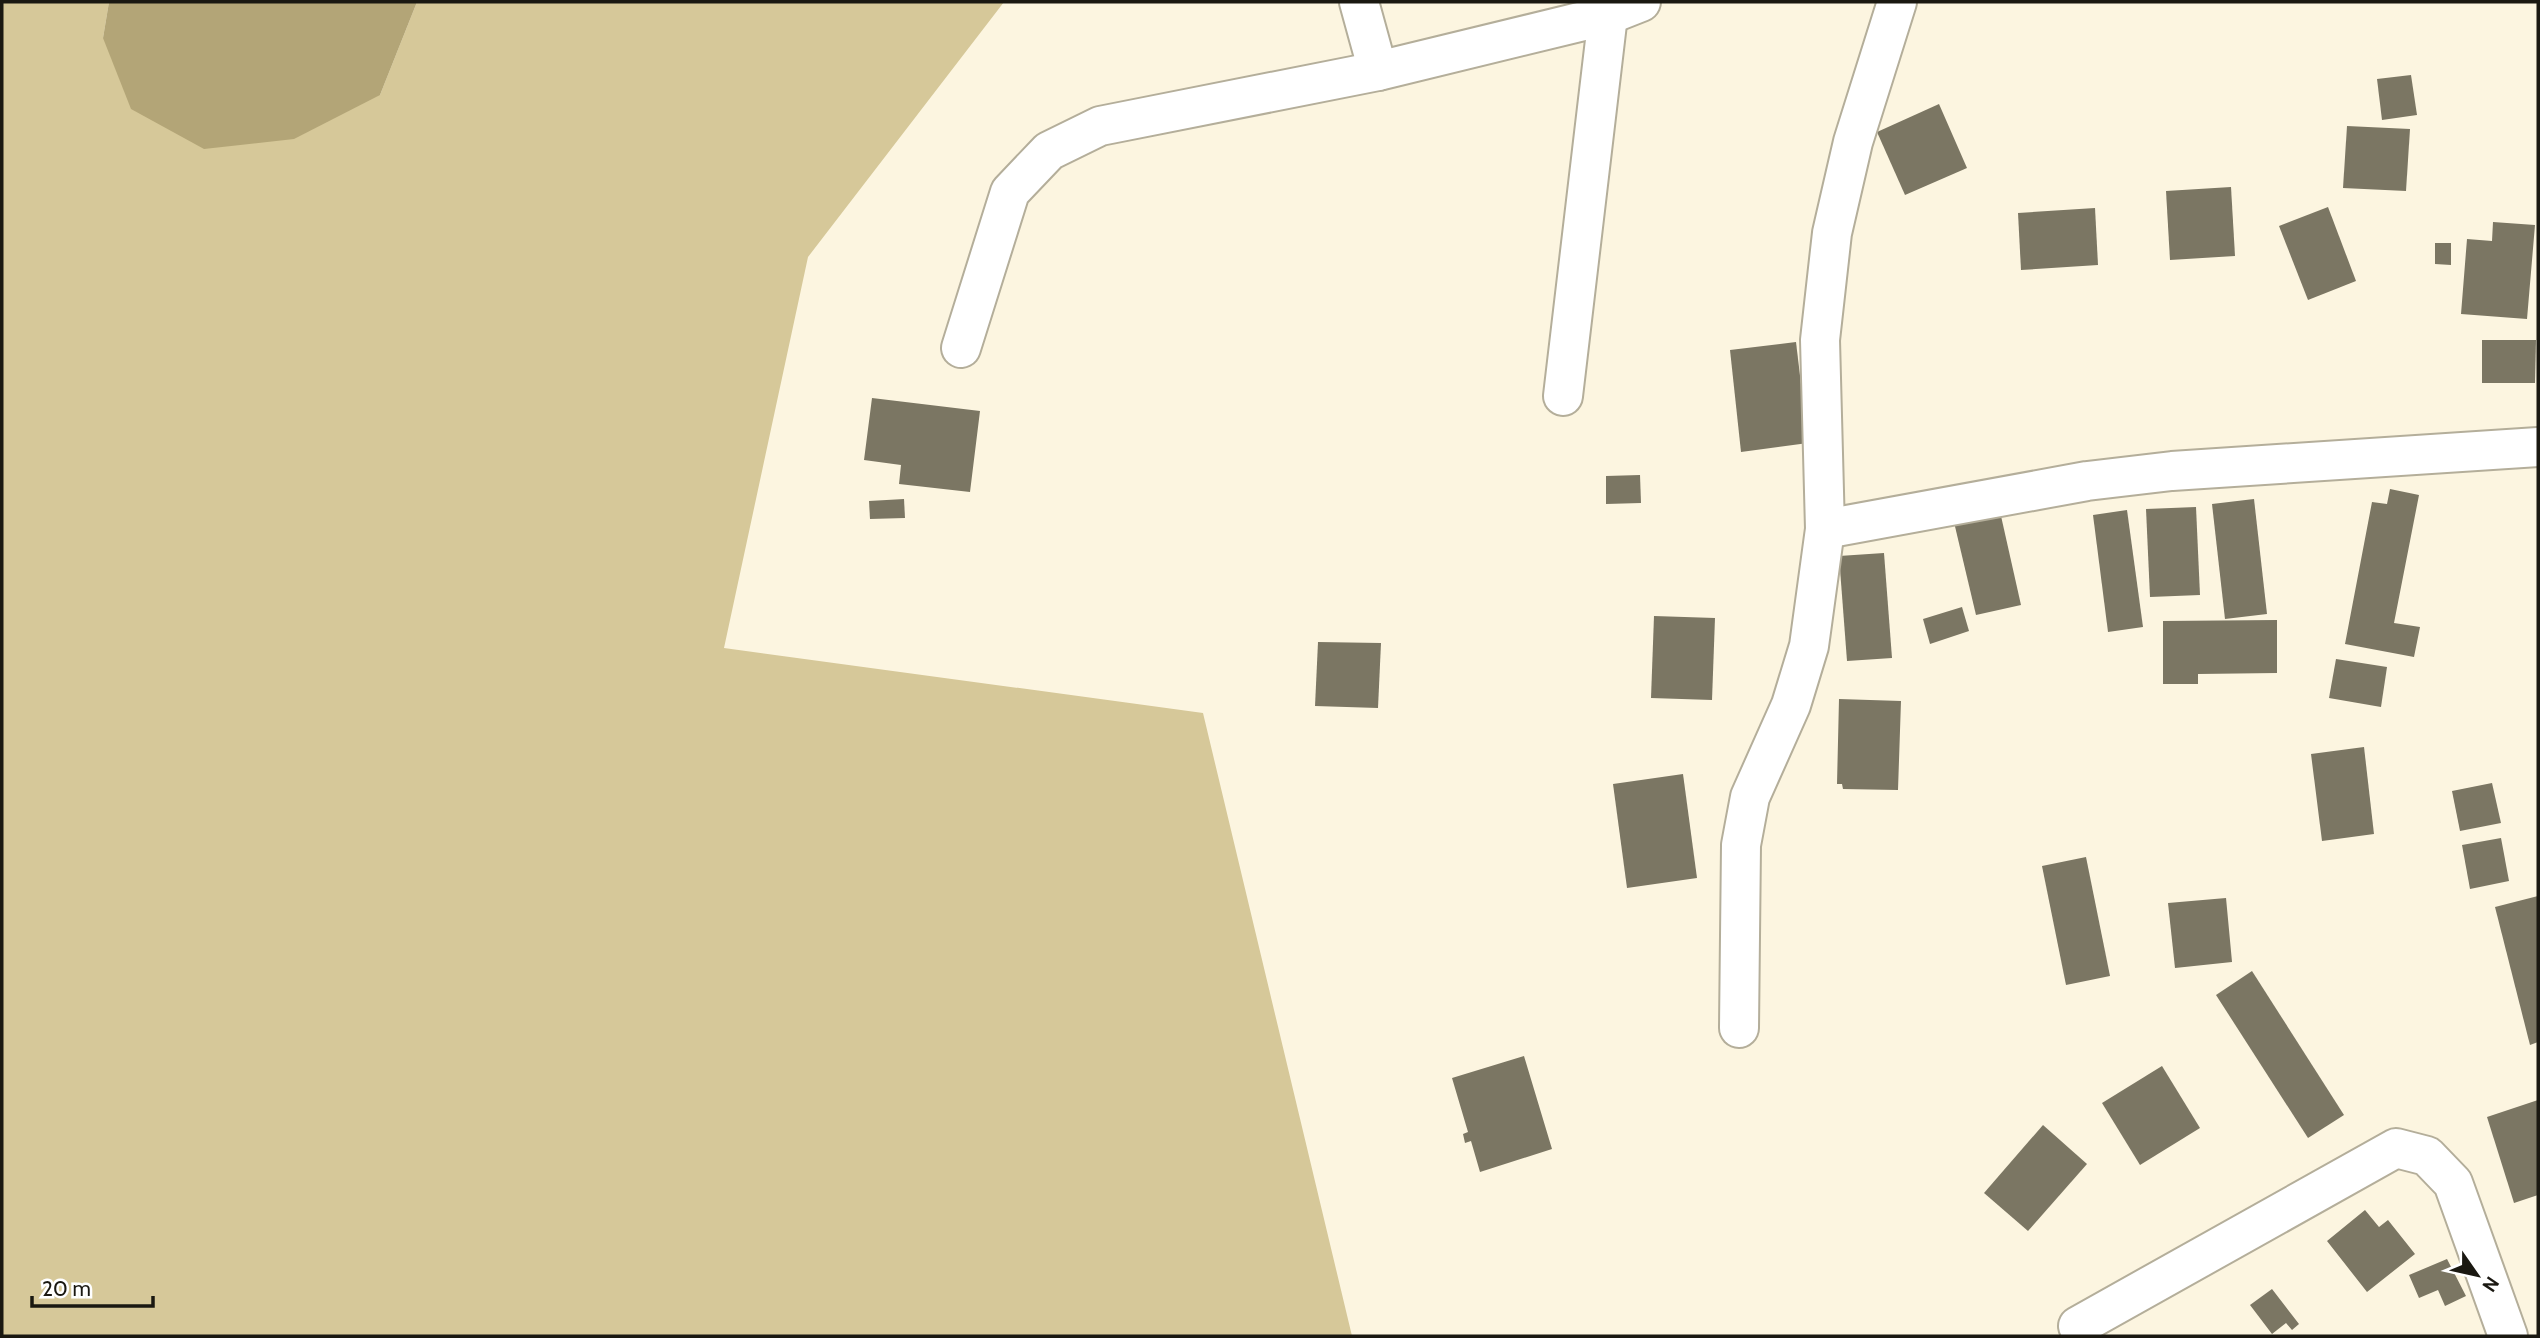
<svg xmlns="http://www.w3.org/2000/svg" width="2540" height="1338" font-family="Cabin,sans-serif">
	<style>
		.green { fill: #d6c899 }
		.water { fill: #b3a577 }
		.building { fill: #7b7663 }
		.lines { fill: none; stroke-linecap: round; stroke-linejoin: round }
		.minor-casing { stroke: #b4ae9a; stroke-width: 42 }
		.minor { stroke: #fff; stroke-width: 38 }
	</style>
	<rect width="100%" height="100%" fill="#fcf5e0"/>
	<!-- green -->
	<path class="green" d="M 2,2 L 109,2 L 103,38 L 380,95 L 417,2 L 1004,2 L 808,257 L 724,648 L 1203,713 L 1352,1336 L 2,1336 Z"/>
	<!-- water -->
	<path class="water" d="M 109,2 L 417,2 L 380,95 L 294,139 L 204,149 L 131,109 L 103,38 Z"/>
	<!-- building -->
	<g class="building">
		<path d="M 2411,75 L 2417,115 L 2382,120 L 2377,79 Z"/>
		<path d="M 1939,104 L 1967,168 L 1905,195 L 1877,132 Z"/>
		<path d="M 2347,126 L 2410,129 L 2406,191 L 2343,188 Z"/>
		<path d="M 2231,187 L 2235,256 L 2170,260 L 2166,191 Z"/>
		<path d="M 2328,207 L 2356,281 L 2308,300 L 2279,226 Z"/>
		<path d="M 2095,208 L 2098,265 L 2021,270 L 2018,213 Z"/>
		<path d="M 2493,222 L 2535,225 L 2527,319 L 2461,314 L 2467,239 L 2492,241 Z"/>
		<path d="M 2435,243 L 2451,243 L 2451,265 L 2435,264 Z"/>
		<path d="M 2482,340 L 2536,340 L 2535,383 L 2482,383 Z"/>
		<path d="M 1796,342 L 1808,443 L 1741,452 L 1730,350 Z"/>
		<path d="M 872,398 L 980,411 L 970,492 L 899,484 L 901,465 L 864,460 Z"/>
		<path d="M 1640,475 L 1641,503 L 1606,504 L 1606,476 Z"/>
		<path d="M 2390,489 L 2419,495 L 2394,623 L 2420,627 L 2414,657 L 2345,644 L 2372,502 L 2387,504 Z"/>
		<path d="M 904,499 L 905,518 L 870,519 L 869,501 Z"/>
		<path d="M 2254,499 L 2267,614 L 2225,619 L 2212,504 Z"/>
		<path d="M 1999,507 L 2021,605 L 1976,615 L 1953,518 Z"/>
		<path d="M 2196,507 L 2200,595 L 2150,597 L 2146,509 Z"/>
		<path d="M 2127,510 L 2143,627 L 2108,632 L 2093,515 Z"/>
		<path d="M 1884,553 L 1892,658 L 1847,661 L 1839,556 Z"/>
		<path d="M 1962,607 L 1969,631 L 1930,644 L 1923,619 Z"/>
		<path d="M 1654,616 L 1715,618 L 1712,700 L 1651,698 Z"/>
		<path d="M 2277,620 L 2277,673 L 2198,674 L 2198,684 L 2163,684 L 2163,621 Z"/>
		<path d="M 1318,642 L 1381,643 L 1378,708 L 1315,706 Z"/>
		<path d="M 2336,659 L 2387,667 L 2381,707 L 2329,698 Z"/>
		<path d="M 1839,699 L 1901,701 L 1898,790 L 1843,789 L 1842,784 L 1837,784 Z"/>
		<path d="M 2364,747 L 2374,834 L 2322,841 L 2311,754 Z"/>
		<path d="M 1683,774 L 1697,878 L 1627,888 L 1613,784 Z"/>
		<path d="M 2492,783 L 2501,823 L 2460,831 L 2452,791 Z"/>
		<path d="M 2501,838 L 2509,881 L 2470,889 L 2462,845 Z"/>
		<path d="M 2086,857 L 2110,976 L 2066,985 L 2042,866 Z"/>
		<path d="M 2538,896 L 2538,1042 L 2530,1045 L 2495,907 Z"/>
		<path d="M 2226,898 L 2232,962 L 2175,968 L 2168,903 Z"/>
		<path d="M 2252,971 L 2344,1115 L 2308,1138 L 2216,995 Z"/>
		<path d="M 1524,1056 L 1552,1149 L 1480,1172 L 1471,1141 L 1465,1143 L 1463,1134 L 1468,1132 L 1452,1078 Z"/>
		<path d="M 2162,1066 L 2200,1128 L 2140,1165 L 2102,1103 Z"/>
		<path d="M 2538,1100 L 2538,1195 L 2514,1203 L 2487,1117 Z"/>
		<path d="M 2043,1125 L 2087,1164 L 2028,1231 L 1984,1193 Z"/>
		<path d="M 2365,1210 L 2379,1227 L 2388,1220 L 2415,1254 L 2367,1292 L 2327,1241 Z"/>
		<path d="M 2447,1259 L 2466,1296 L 2445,1306 L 2438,1290 L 2419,1298 L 2409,1275 Z"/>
		<path d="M 2272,1289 L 2299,1324 L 2292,1330 L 2286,1323 L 2272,1334 L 2250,1305 Z"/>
	</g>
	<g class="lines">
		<!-- minor casing -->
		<g class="minor-casing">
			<g id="minor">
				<path d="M 1359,2 L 1378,71"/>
				<path d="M 961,348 L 1010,192 L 1049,151 L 1100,126 L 1378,71 L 1608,15 L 1641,2"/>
				<path d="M 1563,396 L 1608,15"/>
				<path d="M 1825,529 L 2087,481 L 2172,471 L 2538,447"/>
				<path d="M 1739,1028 L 1741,845 L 1750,797 L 1791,705 L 1809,646 L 1825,529 L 1820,340 L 1832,233 L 1853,142 L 1897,2"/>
				<path d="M 2078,1326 L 2396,1148 L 2427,1156 L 2453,1183 L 2508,1336"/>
			</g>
		</g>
		<!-- minor -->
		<use href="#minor" class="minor"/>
	</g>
	<!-- border -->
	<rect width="2540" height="1338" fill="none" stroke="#1a1811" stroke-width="7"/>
	<!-- north arrow -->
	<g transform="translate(2477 1275) rotate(124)" stroke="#ffffff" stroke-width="5" paint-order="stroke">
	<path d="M0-5L12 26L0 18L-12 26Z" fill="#1a1811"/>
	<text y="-10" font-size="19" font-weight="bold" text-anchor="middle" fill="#1a1811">N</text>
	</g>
	<!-- scale -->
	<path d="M32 1296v10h121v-10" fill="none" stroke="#1a1811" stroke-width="3.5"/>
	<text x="42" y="1296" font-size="21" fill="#1a1811" stroke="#ffffff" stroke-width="5" paint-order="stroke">20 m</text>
</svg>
